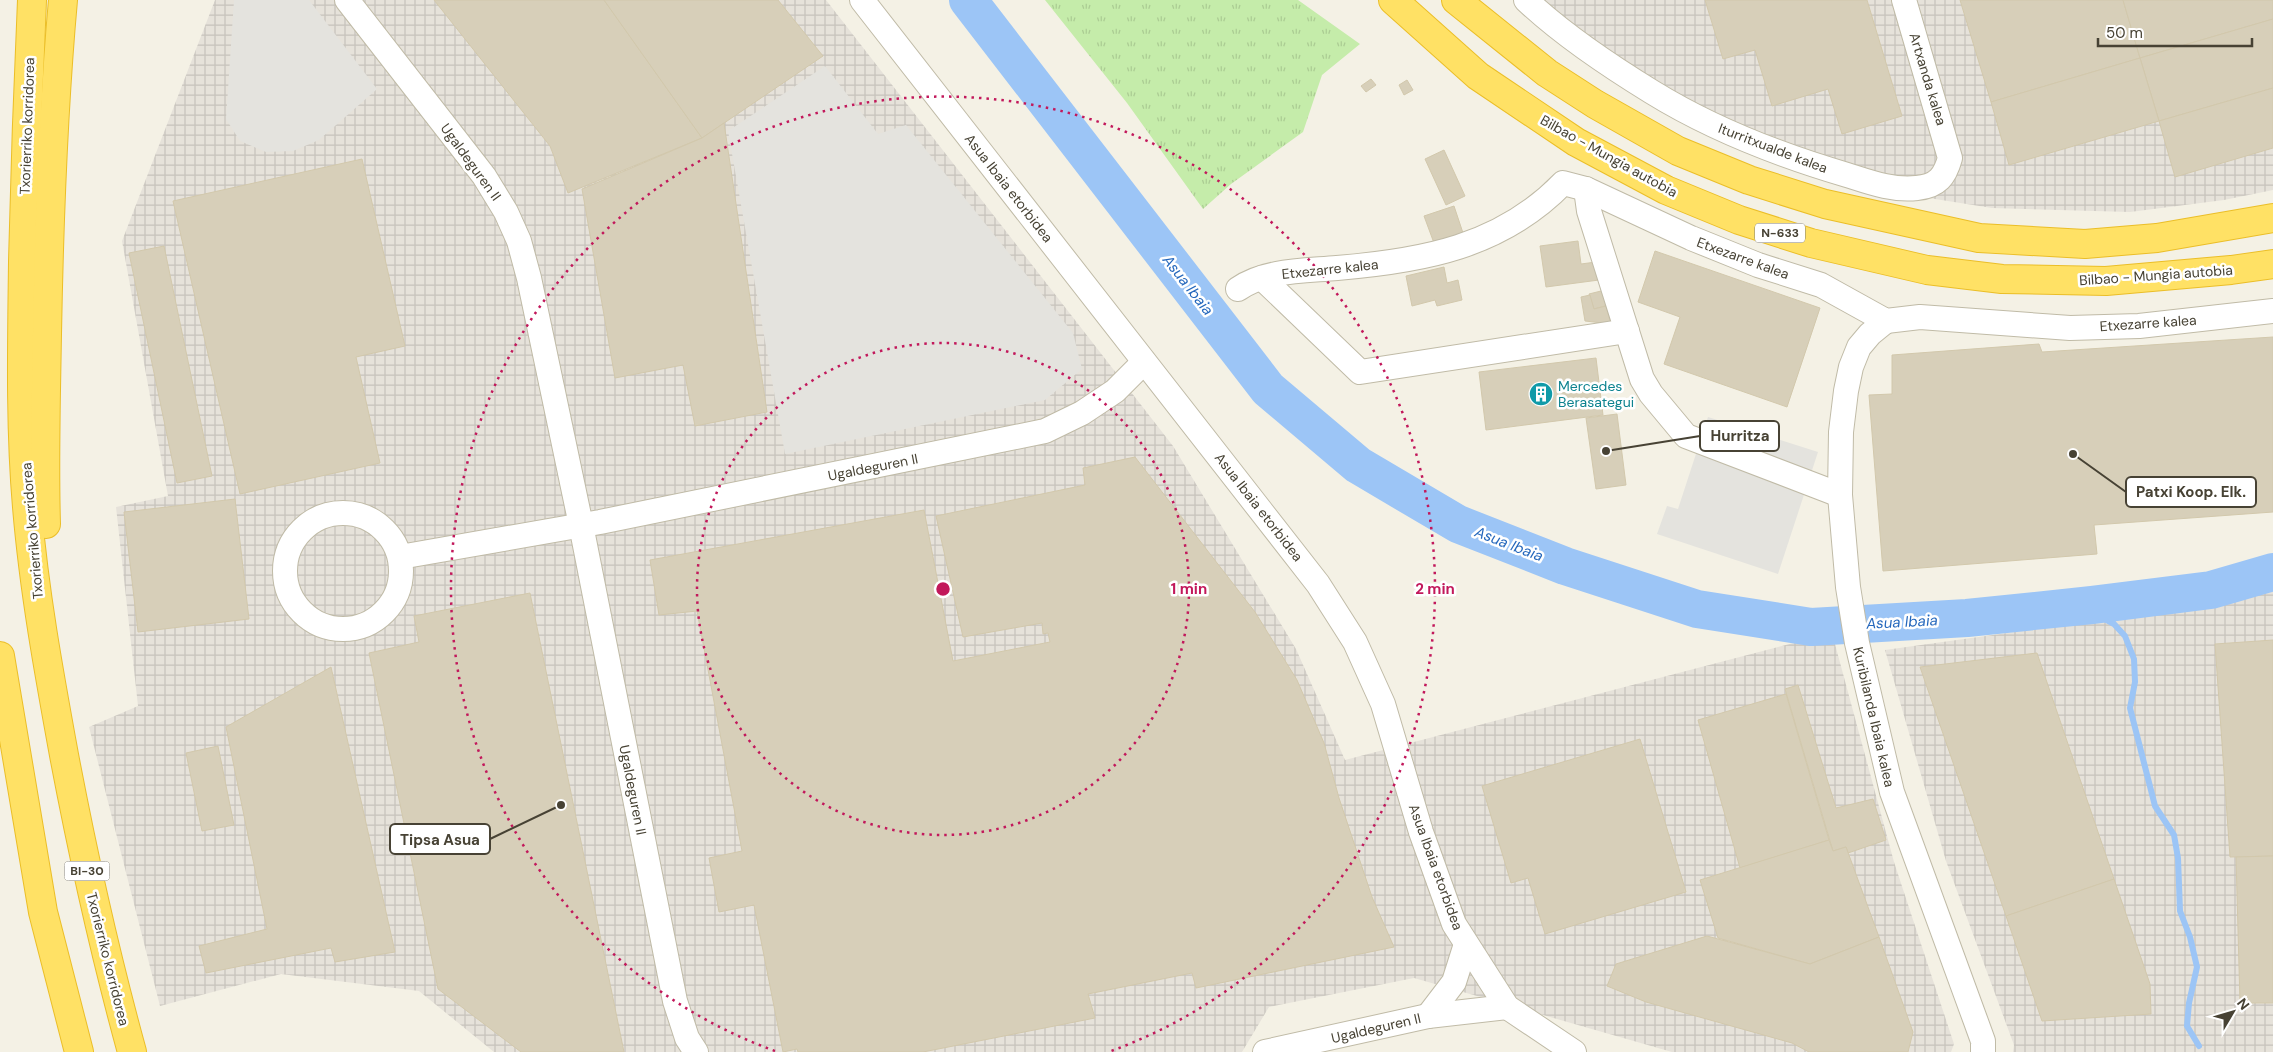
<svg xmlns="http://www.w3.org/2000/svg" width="2273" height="1052" font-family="'DM Sans',sans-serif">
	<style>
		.industrial { fill: url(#industrial-grid) }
		.park { fill: url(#park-tufts) }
		.parking { fill: #e4e3de }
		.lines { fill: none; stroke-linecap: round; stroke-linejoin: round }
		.stream { stroke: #9cc5f6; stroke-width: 6 }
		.river { stroke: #9cc5f6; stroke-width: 38 }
		.building { fill: #d7cfb9; stroke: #d2c8ac }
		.minor-casing { stroke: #c0bba7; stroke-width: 26 }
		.motorway-casing { stroke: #ebbe28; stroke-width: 30 }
		.minor { stroke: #fff; stroke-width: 24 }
		.motorway { stroke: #ffe165; stroke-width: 28 }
		.ring { fill: none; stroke: #c2185b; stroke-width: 2.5; stroke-dasharray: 2.5 5 }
		.labels { text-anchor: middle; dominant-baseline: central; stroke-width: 5; stroke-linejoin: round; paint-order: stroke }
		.shield { fill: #fff; stroke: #7e7b71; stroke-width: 1 }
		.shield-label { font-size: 12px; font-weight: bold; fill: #474234 }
		.street-label { font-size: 14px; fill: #474234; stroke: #fff }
		.culture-label { font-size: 14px; fill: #0d838f; stroke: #fff; text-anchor: start }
		.water-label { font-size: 15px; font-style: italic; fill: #2467bc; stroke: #fff }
		.centre { fill: #c2185b; stroke: #fff; stroke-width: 2.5 }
		.ring-label { font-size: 15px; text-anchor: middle; font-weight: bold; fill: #c2185b; stroke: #fff; stroke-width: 5; stroke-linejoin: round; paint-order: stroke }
		.leader { fill: none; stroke: #474234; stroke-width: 2 }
		.callout-dot { fill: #474234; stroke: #fff; stroke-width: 2 }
		.callout { fill: #fff; stroke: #474234; stroke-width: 2 }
		.callout-label { font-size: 15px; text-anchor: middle; font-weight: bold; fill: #474234 }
	</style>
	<defs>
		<pattern id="industrial-grid" width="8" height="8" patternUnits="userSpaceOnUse" patternTransform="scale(1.25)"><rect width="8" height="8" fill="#e6e2da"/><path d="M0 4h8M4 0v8" fill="none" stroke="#c7c3bc"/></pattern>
		<pattern id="park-tufts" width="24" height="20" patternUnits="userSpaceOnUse" patternTransform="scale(1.25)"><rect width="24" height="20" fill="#c5ecaa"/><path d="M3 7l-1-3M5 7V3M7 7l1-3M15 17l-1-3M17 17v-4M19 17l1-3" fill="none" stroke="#abcc93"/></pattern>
	</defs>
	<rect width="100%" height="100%" fill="#f4f1e5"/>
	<!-- industrial -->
	<g class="industrial">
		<path d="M 215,0 L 826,0 L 1173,446 L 1296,649 L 1345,760 L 1832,633 L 1894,862 L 1954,1044 L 1951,1052 L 1672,1052 L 1414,978 L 1269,1007 L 1242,1052 L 494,1052 L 419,991 L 281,974 L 160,1006 L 89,727 L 138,706 L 116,507 L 168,496 L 122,241 Z"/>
		<path d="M 1526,0 L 2273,0 L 2273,190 L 2224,200 L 2130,212 L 1992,208 L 1916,196 L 1730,134 Z"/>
		<path d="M 2273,583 L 2273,1052 L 2013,1052 L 2014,1045 L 1946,861 L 1885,650 L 2114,618 L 2162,609 Z"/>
	</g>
	<!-- park -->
	<path class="park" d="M 1045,0 L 1298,0 L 1360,44 L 1322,75 L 1303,132 L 1231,184 L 1203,209 L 1127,103 Z"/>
	<!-- parking -->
	<g class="parking">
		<path d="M 234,0 L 309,0 L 377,89 L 319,140 L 293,151 L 266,152 L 240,141 L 226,119 Z"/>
		<path d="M 825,66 L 878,134 L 906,125 L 1073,333 L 1082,369 L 1045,400 L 785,454 L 728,131 Z"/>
		<path d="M 1708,417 L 1818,452 L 1778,574 L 1657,534 L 1667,506 L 1678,509 Z"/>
	</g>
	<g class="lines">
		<!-- stream -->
		<path class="stream" d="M 2079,605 L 2114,624 L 2125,636 L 2134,659 L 2135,682 L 2130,708 L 2155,806 L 2174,835 L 2178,858 L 2180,911 L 2190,937 L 2197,967 L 2189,1003 L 2187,1026 L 2199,1046"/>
		<!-- river -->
		<path class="river" d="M 968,0 L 1268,389 L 1358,465 L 1458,524 L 1565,566 L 1697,609 L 1811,627 L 1967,618 L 2092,605 L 2211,590 L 2273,572"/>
	</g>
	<!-- building -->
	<g class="building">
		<path d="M 434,0 L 604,0 L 702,138 L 568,193 L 550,146 Z"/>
		<path d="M 604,0 L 778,0 L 823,56 L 702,138 Z"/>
		<path d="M 1705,0 L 1867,0 L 1902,116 L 1842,134 L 1828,89 L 1772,106 L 1755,50 L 1723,59 Z"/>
		<path d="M 1960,0 L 2123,0 L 2140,58 L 1991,102 Z"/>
		<path d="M 2123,0 L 2273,0 L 2273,19 L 2140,58 Z"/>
		<path d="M 2273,19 L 2273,88 L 2159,121 L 2140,58 Z"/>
		<path d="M 2140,58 L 2159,121 L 2009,165 L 1991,102 Z"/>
		<path d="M 1371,79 L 1376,85 L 1366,92 L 1361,86 Z"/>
		<path d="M 1407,80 L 1413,90 L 1404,95 L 1399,85 Z"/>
		<path d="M 2273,88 L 2273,148 L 2175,177 L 2159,121 Z"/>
		<path d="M 724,123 L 767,412 L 695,426 L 683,365 L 615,378 L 582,189 L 702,138 Z"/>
		<path d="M 1444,150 L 1465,196 L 1446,205 L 1425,159 Z"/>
		<path d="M 362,159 L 405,346 L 356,357 L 380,463 L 240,494 L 173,201 Z"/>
		<path d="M 1454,206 L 1463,233 L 1434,243 L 1424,216 Z"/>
		<path d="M 1578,241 L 1581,264 L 1596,262 L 1599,280 L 1546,287 L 1540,246 Z"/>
		<path d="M 164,246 L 212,476 L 177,483 L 129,253 Z"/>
		<path d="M 1655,251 L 1820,308 L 1787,407 L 1664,364 L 1680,317 L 1638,302 Z"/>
		<path d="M 1444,267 L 1447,283 L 1458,280 L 1462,300 L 1437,306 L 1435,300 L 1412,306 L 1406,276 Z"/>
		<path d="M 1605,290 L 1609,305 L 1594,309 L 1589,294 Z"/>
		<path d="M 1590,295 L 1594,309 L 1606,306 L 1611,324 L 1585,321 L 1581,297 Z"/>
		<path d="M 2273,337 L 2273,512 L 2094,525 L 2097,554 L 1883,571 L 1869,395 L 1892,394 L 1892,355 L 2039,344 L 2042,352 Z"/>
		<path d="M 1596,358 L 1603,415 L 1486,430 L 1479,372 Z"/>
		<path d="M 1617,414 L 1626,485 L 1596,489 L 1586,418 Z"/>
		<path d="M 1135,457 L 1255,612 L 1297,680 L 1324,743 L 1339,798 L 1372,897 L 1394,947 L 1196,988 L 1192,973 L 1088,994 L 1095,1018 L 923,1052 L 798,1052 L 797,1049 L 783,1052 L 754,905 L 719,912 L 709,858 L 742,851 L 697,611 L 659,615 L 650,560 L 924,510 L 953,661 L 1050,642 L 1048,633 L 1043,634 L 1042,623 L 963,637 L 936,516 L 1085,485 L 1083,468 Z"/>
		<path d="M 235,499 L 249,619 L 138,632 L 124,512 Z"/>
		<path d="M 530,593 L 578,827 L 624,1052 L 521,1052 L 438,989 L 369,653 L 419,642 L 414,616 Z"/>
		<path d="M 2273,640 L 2273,856 L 2230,857 L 2215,644 Z"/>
		<path d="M 2037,653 L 2114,879 L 2006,916 L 1920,667 Z"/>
		<path d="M 331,667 L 395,952 L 335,962 L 331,948 L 206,973 L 199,946 L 267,929 L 226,727 Z"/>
		<path d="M 1798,685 L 1836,808 L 1873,799 L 1886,840 L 1848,853 L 1846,847 L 1833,851 L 1785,689 Z"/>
		<path d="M 1786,694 L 1829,840 L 1740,868 L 1698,720 Z"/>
		<path d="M 1640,739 L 1686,892 L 1545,934 L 1528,878 L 1511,883 L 1482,786 Z"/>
		<path d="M 218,746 L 234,825 L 202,831 L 186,753 Z"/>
		<path d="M 1829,840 L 1833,851 L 1846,847 L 1879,937 L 1810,964 L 1718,938 L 1700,880 Z"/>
		<path d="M 2273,856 L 2273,1003 L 2240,1003 L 2236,857 Z"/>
		<path d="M 2114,879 L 2150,984 L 2151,1014 L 2042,1021 L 2006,916 Z"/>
		<path d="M 1707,936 L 1810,964 L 1879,937 L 1913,1032 L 1908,1052 L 1809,1052 L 1792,1043 L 1646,1002 L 1607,986 L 1616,964 Z"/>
	</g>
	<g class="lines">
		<!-- minor casing -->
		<g class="minor-casing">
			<g id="minor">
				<path d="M 347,0 L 484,176 L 506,212 L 519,241 L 529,278 L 581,525 L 675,1001 L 687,1038 L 696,1052"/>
				<path d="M 862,0 L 1318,584 L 1355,642 L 1383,704 L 1421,832 L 1454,924 L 1507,1007 L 1574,1052"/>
				<path d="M 1526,0 C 1563,35 1608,65 1652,92 C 1712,129 1779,155 1847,175 C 1869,182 1893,191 1917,188 C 1938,186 1945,176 1950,158 L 1904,0"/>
				<path d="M 1586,189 L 1589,211 L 1642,379 L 1651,394 L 1686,436 L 1840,495"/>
				<path d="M 1262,278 L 1360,372 L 1627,331"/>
				<path d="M 1238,289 C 1265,270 1304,271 1337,268 C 1422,261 1501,247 1563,183 L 1586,189 L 1691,238 L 1758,265 L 1821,285 L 1886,321 L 1920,317 L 2070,328 L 2139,326 L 2273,311"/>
				<path d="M 1886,321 L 1870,334 L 1859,347 L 1851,367 L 1846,391 L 1841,432 L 1840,495 L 1848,587 L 1857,643 L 1892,792 L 1975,1019 L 1983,1041 L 1983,1052"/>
				<circle cx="343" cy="571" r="58"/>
				<path d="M 400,557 L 600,522 L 1045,431 L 1082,413 L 1115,391 L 1144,362"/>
				<path d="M 1428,1016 L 1454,982 L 1466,944"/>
				<path d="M 1265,1052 L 1428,1016 L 1507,1007"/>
			</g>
		</g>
		<!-- motorway casing -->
		<g class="motorway-casing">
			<g id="motorway">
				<path d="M 32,0 C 28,87 25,174 23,262 C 22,343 20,426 27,507 C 34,591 49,673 64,755 C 83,855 105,954 132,1052"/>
				<path d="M 1393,0 L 1478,76 L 1576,142 L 1666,190 L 1739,220 L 1811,243 L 1927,270 L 2002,279 L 2106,281 L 2231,270 L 2273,264"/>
				<path d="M 1456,0 L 1547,73 L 1595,104 L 1678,151 L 1749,180 L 1825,204 L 1979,238 L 2085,244 L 2157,238 L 2273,218"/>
				<path d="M 46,524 C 44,461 46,397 47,334 C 49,222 53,111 63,0"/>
				<path d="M 0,656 L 43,912 L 79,1052"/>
			</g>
		</g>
		<!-- minor -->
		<use href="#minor" class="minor"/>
		<!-- motorway -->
		<use href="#motorway" class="motorway"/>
	</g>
	<!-- distance rings -->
	<g class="ring">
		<circle cx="943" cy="589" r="246"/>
		<path d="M775 1051A492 492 0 1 1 1111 1051"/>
	</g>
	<!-- icons -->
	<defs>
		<g id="building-disc" transform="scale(1.25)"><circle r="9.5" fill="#0f9aa8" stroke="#fff"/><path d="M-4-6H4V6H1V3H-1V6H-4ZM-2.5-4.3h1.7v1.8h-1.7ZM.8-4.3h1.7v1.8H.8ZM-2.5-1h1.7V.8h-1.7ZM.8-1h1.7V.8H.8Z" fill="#fff"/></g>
	</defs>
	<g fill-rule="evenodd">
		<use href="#building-disc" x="1541" y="394"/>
	</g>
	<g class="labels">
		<!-- shield labels -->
		<g class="shield">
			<rect x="1755" y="223.5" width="50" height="19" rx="4"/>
			<rect x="64.5" y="861.5" width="45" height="19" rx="4"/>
		</g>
		<g class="shield-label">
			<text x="1780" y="233">N-633</text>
			<text x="87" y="871">BI-30</text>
		</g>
		<!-- street labels -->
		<g class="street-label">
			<text transform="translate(1928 79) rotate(73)">Artxanda kalea</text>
			<text transform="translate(27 126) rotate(-88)">Txorierriko korridorea</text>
			<text transform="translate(1773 148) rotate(21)">Iturritxualde kalea</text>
			<text transform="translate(1609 156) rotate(29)">Bilbao - Mungia autobia</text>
			<text transform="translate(471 162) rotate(54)">Ugaldeguren II</text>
			<text transform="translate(1009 188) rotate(52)">Asua Ibaia etorbidea</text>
			<text transform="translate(1743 258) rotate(20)">Etxezarre kalea</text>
			<text transform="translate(1330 269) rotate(-6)">Etxezarre kalea</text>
			<text transform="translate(2156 275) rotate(-4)">Bilbao - Mungia autobia</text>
			<text transform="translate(2148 323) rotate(-4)">Etxezarre kalea</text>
			<text transform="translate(873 467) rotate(-11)">Ugaldeguren II</text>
			<text transform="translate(1259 507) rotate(52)">Asua Ibaia etorbidea</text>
			<text transform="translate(32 531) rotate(-95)">Txorierriko korridorea</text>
			<text transform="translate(1874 717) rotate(77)">Kuribilanda Ibaia kalea</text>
			<text transform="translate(633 790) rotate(79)">Ugaldeguren II</text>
			<text transform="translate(1436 867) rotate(70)">Asua Ibaia etorbidea</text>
			<text transform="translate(108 959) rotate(76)">Txorierriko korridorea</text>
			<text transform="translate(1376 1028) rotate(-13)">Ugaldeguren II</text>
		</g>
		<!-- culture labels -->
		<g class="culture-label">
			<text x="1558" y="386">Mercedes<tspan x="1558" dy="16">Berasategui</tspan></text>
		</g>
		<!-- water labels -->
		<g class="water-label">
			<text transform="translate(1188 285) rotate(52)">Asua Ibaia</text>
			<text transform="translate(1509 544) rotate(21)">Asua Ibaia</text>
			<text transform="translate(1902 622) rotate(-3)">Asua Ibaia</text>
		</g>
	</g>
	<circle cx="943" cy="589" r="8" class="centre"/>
	<g class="ring-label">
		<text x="1189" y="594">1 min</text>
		<text x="1435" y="594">2 min</text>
	</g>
	<!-- callouts -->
	<path class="leader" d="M1606 451L1700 436M2073 454L2126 492M561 805L490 839"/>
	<g class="callout-dot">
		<circle cx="1606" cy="451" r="5"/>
		<circle cx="2073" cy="454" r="5"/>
		<circle cx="561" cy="805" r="5"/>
	</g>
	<g class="callout">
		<rect x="1700" y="421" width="79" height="30" rx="5"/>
		<rect x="2126" y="477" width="130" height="30" rx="5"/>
		<rect x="390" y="824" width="100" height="30" rx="5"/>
	</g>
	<g class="callout-label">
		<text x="1740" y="441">Hurritza</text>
		<text x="2191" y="497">Patxi Koop. Elk.</text>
		<text x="440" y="845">Tipsa Asua</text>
	</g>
	<!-- north arrow -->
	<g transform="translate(2233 1012) rotate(52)" stroke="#ffffff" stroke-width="4" paint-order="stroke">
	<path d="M0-4L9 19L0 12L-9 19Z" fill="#474234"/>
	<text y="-8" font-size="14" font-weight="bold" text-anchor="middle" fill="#474234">N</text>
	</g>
	<!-- scale -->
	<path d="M2098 38v8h154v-8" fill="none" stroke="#474234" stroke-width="2.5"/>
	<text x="2106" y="38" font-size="15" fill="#474234" stroke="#ffffff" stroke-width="4" paint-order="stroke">50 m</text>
</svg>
